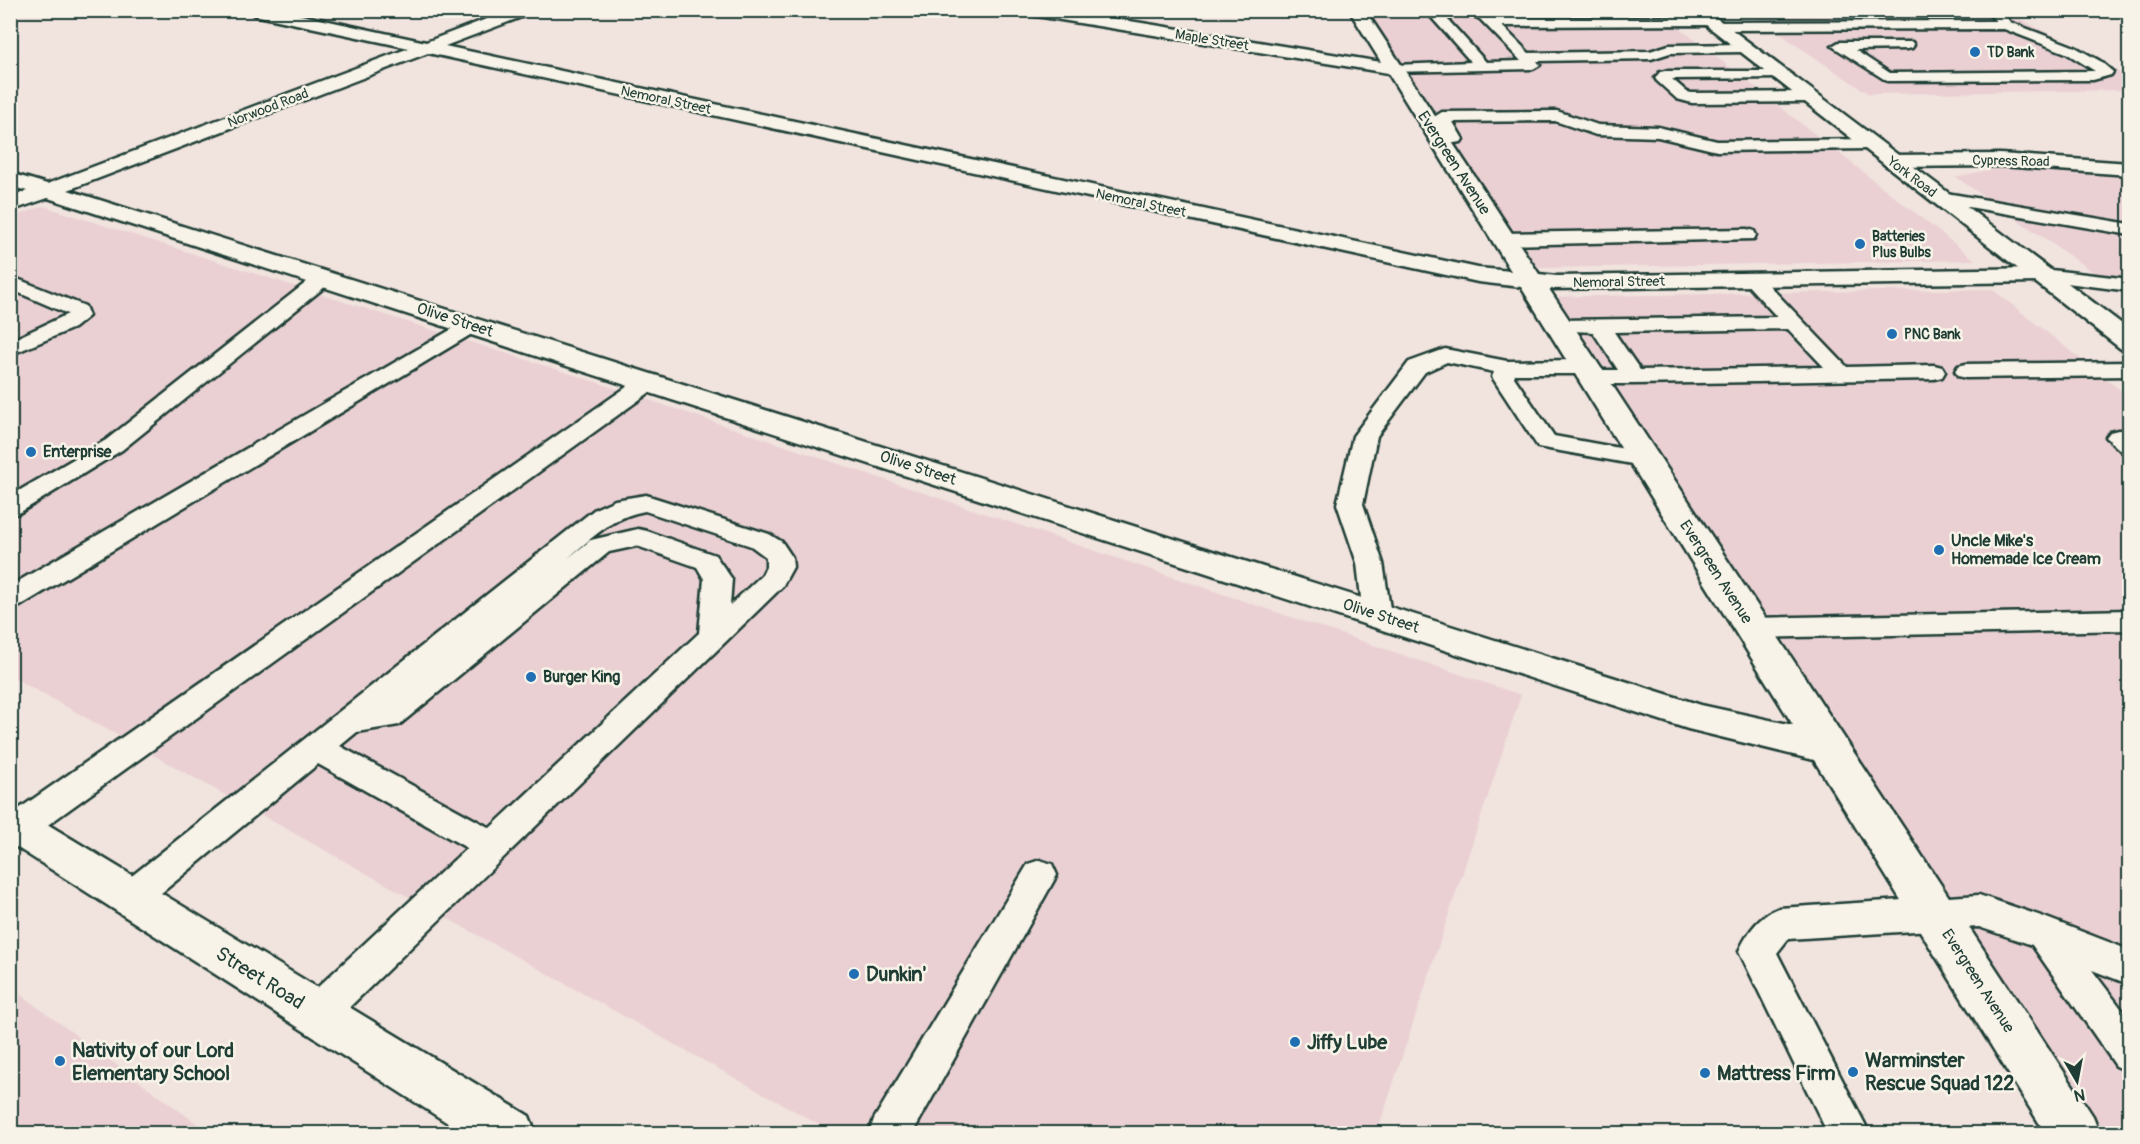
<svg xmlns="http://www.w3.org/2000/svg" width="2140" height="1144" font-family="Pangolin,sans-serif">
	<style>
		.built { fill: #ead0d3 }
		.lines { fill: none; stroke-linecap: round; stroke-linejoin: round }
		.service-casing { stroke: #1f3d34; stroke-width: 5 }
		.minor-casing { stroke: #1f3d34; stroke-width: 5 }
		.primary-casing { stroke: #1f3d34; stroke-width: 5 }
		.trunk-casing { stroke: #1f3d34; stroke-width: 5 }
		.service { fill: #f7f3e8; fill-rule: evenodd }
		.minor { fill: #f7f3e8; fill-rule: evenodd }
		.primary { fill: #f7f3e8; fill-rule: evenodd }
		.trunk { fill: #f7f3e8; fill-rule: evenodd }
		.poi-dot { fill: #1f6fb2; stroke: #f7f3e8; stroke-width: 2 }
		.labels { text-anchor: middle; dominant-baseline: central; stroke-width: 5; stroke-linejoin: round; paint-order: stroke }
		.far-street-label { font-size: 14px; fill: #1f3d34; stroke: #f7f3e8 }
		.far-poi-label { font-size: 14px; font-weight: bold; fill: #1f3d34; stroke: #f7f3e8; text-anchor: start }
		.street-label { font-size: 16px; fill: #1f3d34; stroke: #f7f3e8 }
		.poi-label { font-size: 16px; font-weight: bold; fill: #1f3d34; stroke: #f7f3e8; text-anchor: start }
		.near-poi-label { font-size: 20px; font-weight: bold; fill: #1f3d34; stroke: #f7f3e8; text-anchor: start }
		.near-street-label { font-size: 20px; fill: #1f3d34; stroke: #f7f3e8 }
	</style>
	<rect width="100%" height="100%" fill="#f1e3de"/>
	<filter id="ink" filterUnits="userSpaceOnUse"><feTurbulence type="fractalNoise" baseFrequency=".0167" numOctaves="2"/><feDisplacementMap in="SourceGraphic" scale="12" xChannelSelector="R" yChannelSelector="G"/><feConvolveMatrix kernelMatrix="1 2 1 2 8 2 1 2 1" color-interpolation-filters="sRGB"/></filter>
	<g filter="url(#ink)">
		<!-- built -->
		<g class="built">
			<path d="M 1360,11 L 1658,11 L 1975,260 L 1533,268 Z"/>
			<path d="M 1746,11 L 2006,11 L 2129,78 L 2129,90 L 1869,94 Z"/>
			<path d="M 1993,169 L 2086,170 L 2129,176 L 2129,297 L 1956,177 Z"/>
			<path d="M 43,206 L 590,380 L 1521,695 L 1377,1133 L 836,1134 L 11,676 L 11,218 Z"/>
			<path d="M 1992,289 L 2129,397 L 2129,1133 L 2102,1133 L 1541,297 Z"/>
			<path d="M 10,988 L 11,988 L 210,1133 L 11,1133 Z"/>
		</g>
		<g class="lines">
			<!-- service casing -->
			<g class="service-casing">
				<g id="service">
					<path d="M 1425,10 L 1439,10 L 1486,62 L 1521,61 L 1480,19 L 1460,10 C 1473,10 1485,8 1494,18 L 1708,17 L 1713,18 L 1714,22 L 1996,21 L 1985,10 L 2001,10 L 2010,22 L 2075,47 L 2100,61 L 2113,72 L 2111,75 L 2093,80 L 1887,81 L 1832,46 L 1839,42 L 1912,42 L 1914,45 L 1912,48 L 1907,49 L 1855,50 L 1890,73 L 2095,71 L 2066,53 L 2004,29 L 1715,30 L 1710,29 L 1709,25 L 1502,26 L 1529,53 L 1650,51 L 1669,45 L 1744,44 L 1751,48 L 1744,52 L 1670,53 L 1651,59 L 1537,61 L 1540,65 L 1533,69 L 1389,72 L 1387,69 L 1394,65 L 1471,62 Z"/>
					<path d="M 1665,71 L 1779,71 L 1786,75 L 1784,78 L 1672,79 L 1687,92 L 1692,93 L 1809,92 L 1817,97 L 1809,102 L 1692,103 L 1677,99 L 1657,81 L 1655,78 L 1660,72 Z"/>
					<path d="M 1557,111 L 1598,125 L 1658,127 L 1717,141 L 1869,139 L 1877,144 L 1869,149 L 1717,151 L 1658,137 L 1596,135 L 1555,121 L 1453,122 L 1463,139 L 1461,142 L 1439,145 L 1431,140 L 1433,137 L 1445,135 L 1434,117 L 1442,112 Z"/>
					<path d="M 1940,192 L 2130,224 L 2130,235 L 1934,201 L 1931,197 L 1934,193 Z"/>
					<path d="M 1747,229 L 1754,231 L 1756,235 L 1754,239 L 1502,245 L 1495,243 L 1493,239 L 1495,235 L 1502,233 Z"/>
					<path d="M 2042,269 L 2130,279 L 2130,291 L 2035,279 L 2032,275 L 2035,271 Z"/>
					<path d="M 324,272 L 331,274 L 334,278 L 331,282 L 122,450 L 19,513 L 10,515 L 10,496 L 106,440 L 317,274 Z"/>
					<path d="M 1753,274 L 1760,276 L 1847,367 L 1934,365 L 1942,367 L 1945,372 L 1942,377 L 1934,379 L 1634,384 L 1598,384 L 1590,382 L 1579,374 L 1515,374 L 1514,377 L 1554,436 L 1652,454 L 1655,459 L 1652,464 L 1643,466 L 1538,447 L 1492,377 L 1494,372 L 1447,362 L 1425,372 L 1377,436 L 1363,504 L 1383,563 L 1391,615 L 1387,622 L 1377,625 L 1367,622 L 1363,615 L 1357,563 L 1337,504 L 1353,436 L 1409,362 L 1445,349 L 1507,361 L 1584,360 L 1592,362 L 1603,370 L 1618,370 L 1593,332 L 1551,330 L 1548,326 L 1551,322 L 1558,320 L 1777,317 L 1743,280 L 1746,276 ZM 1788,329 L 1824,367 L 1640,370 L 1614,332 Z"/>
					<path d="M 10,276 L 85,306 L 89,316 L 74,328 L 10,355 L 10,341 L 68,314 L 10,289 Z"/>
					<path d="M 473,319 L 480,321 L 483,325 L 480,329 L 20,606 L 10,608 L 10,586 L 466,321 Z"/>
					<path d="M 2130,362 L 2130,376 L 1966,378 L 1958,376 L 1955,371 L 1958,366 L 1966,364 Z"/>
					<path d="M 649,375 L 657,377 L 660,382 L 657,387 L 31,837 L 19,841 L 10,838 L 10,815 L 641,377 Z"/>
					<path d="M 2118,430 L 2130,430 L 2130,454 L 2122,452 L 2106,437 L 2110,432 Z"/>
					<path d="M 646,495 L 769,534 L 782,542 L 792,557 L 793,567 L 782,587 L 330,1026 L 317,1031 L 304,1026 L 298,1013 L 304,1000 L 467,848 L 318,764 L 143,908 L 131,912 L 119,908 L 113,897 L 119,886 L 595,509 L 615,500 ZM 645,511 L 751,546 L 766,557 L 766,567 L 762,575 L 730,605 L 732,579 L 715,555 L 647,531 L 638,529 L 591,540 L 568,558 C 592,538 613,516 645,511 ZM 637,546 L 697,567 L 704,579 L 699,633 L 490,828 L 340,746 L 357,732 L 399,725 L 609,552 Z"/>
					<path d="M 2130,610 L 2130,630 L 1752,638 L 1742,635 L 1738,628 L 1742,621 L 1752,618 Z"/>
					<path d="M 1040,860 L 1052,864 L 1057,875 L 912,1134 L 869,1134 L 874,1119 L 1028,864 Z"/>
					<path d="M 1979,895 L 2044,917 L 2124,948 L 2130,948 L 2130,982 L 2123,982 L 2092,970 L 2130,1020 L 2130,1072 L 2116,1066 L 2032,945 L 1979,927 L 1788,939 L 1777,953 L 1870,1134 L 1828,1134 L 1739,951 C 1747,933 1760,915 1779,908 Z"/>
				</g>
			</g>
			<!-- minor casing -->
			<g class="minor-casing">
				<g id="minor">
					<path d="M 246,10 L 278,10 L 426,42 L 510,10 L 534,10 L 532,13 L 445,46 L 1478,268 L 1511,271 L 1388,73 L 1030,15 L 1022,10 L 1062,10 L 1381,62 L 1349,10 L 1365,10 L 1539,274 L 1557,276 L 2042,268 L 2050,270 L 2054,275 L 2050,280 L 2042,282 L 1549,289 L 2093,1116 L 2100,1134 L 2046,1134 L 1814,760 L 1688,729 L 48,198 L 10,211 L 10,197 L 27,191 L 10,186 L 10,173 L 47,184 L 409,48 L 254,15 ZM 428,53 L 1478,282 L 1521,287 L 1793,725 L 1701,705 L 68,190 Z"/>
					<path d="M 2000,154 L 2130,163 L 2130,175 L 2000,166 L 1892,167 L 1885,165 L 1882,161 L 1885,157 L 1892,155 Z"/>
				</g>
			</g>
			<!-- primary casing -->
			<g class="primary-casing">
				<path id="primary" d="M 10,805 L 24,810 L 529,1116 L 536,1134 L 465,1134 L 10,843 Z"/>
			</g>
			<!-- trunk casing -->
			<g class="trunk-casing">
				<path id="trunk" d="M 1687,10 L 1706,10 L 2130,330 L 2130,351 L 2121,349 Z"/>
			</g>
			<!-- service -->
			<use href="#service" class="service"/>
			<!-- minor -->
			<use href="#minor" class="minor"/>
			<!-- primary -->
			<use href="#primary" class="primary"/>
			<!-- trunk -->
			<use href="#trunk" class="trunk"/>
		</g>
	</g>
	<!-- markers -->
	<g class="poi-dot">
		<circle cx="1975" cy="52" r="6"/>
		<circle cx="1860" cy="244" r="6"/>
		<circle cx="1892" cy="334" r="6"/>
		<circle cx="31" cy="452" r="6"/>
		<circle cx="1939" cy="550" r="6"/>
		<circle cx="531" cy="677" r="6"/>
		<circle cx="854" cy="974" r="6"/>
		<circle cx="1295" cy="1042" r="6"/>
		<circle cx="60" cy="1061" r="6"/>
		<circle cx="1853" cy="1072" r="6"/>
		<circle cx="1705" cy="1073" r="6"/>
	</g>
	<g class="labels">
		<!-- far-street labels -->
		<g class="far-street-label">
			<text transform="translate(1212 40) rotate(9)">Maple Street</text>
			<text transform="translate(666 100) rotate(12)">Nemoral Street</text>
			<text transform="translate(268 108) rotate(-21)">Norwood Road</text>
			<text transform="translate(2011 161) rotate(1)">Cypress Road</text>
			<text transform="translate(1912 177) rotate(37)">York Road</text>
			<text transform="translate(1141 203) rotate(12)">Nemoral Street</text>
			<text transform="translate(1619 282) rotate(-1)">Nemoral Street</text>
		</g>
		<!-- far-poi labels -->
		<g class="far-poi-label">
			<text x="1987" y="52">TD Bank</text>
			<text x="1872" y="236">Batteries<tspan x="1872" dy="16">Plus Bulbs</tspan></text>
			<text x="1904" y="334">PNC Bank</text>
		</g>
		<!-- street labels -->
		<g class="street-label">
			<text transform="translate(1454 163) rotate(57)">Evergreen Avenue</text>
			<text transform="translate(455 320) rotate(18)">Olive Street</text>
			<text transform="translate(918 468) rotate(18)">Olive Street</text>
			<text transform="translate(1716 572) rotate(57)">Evergreen Avenue</text>
			<text transform="translate(1381 616) rotate(18)">Olive Street</text>
			<text transform="translate(1978 981) rotate(57)">Evergreen Avenue</text>
		</g>
		<!-- poi labels -->
		<g class="poi-label">
			<text x="43" y="452">Enterprise</text>
			<text x="1951" y="541">Uncle Mike's<tspan x="1951" dy="18">Homemade Ice Cream</tspan></text>
			<text x="543" y="677">Burger King</text>
		</g>
		<!-- near-poi labels -->
		<g class="near-poi-label">
			<text x="866" y="974">Dunkin'</text>
			<text x="1307" y="1042">Jiffy Lube</text>
			<text x="72" y="1050">Nativity of our Lord<tspan x="72" dy="23">Elementary School</tspan></text>
			<text x="1865" y="1060">Warminster<tspan x="1865" dy="23">Rescue Squad 122</tspan></text>
			<text x="1717" y="1073">Mattress Firm</text>
		</g>
		<!-- near-street labels -->
		<g class="near-street-label">
			<text transform="translate(260 978) rotate(32)">Street Road</text>
		</g>
	</g>
	<!-- margin -->
	<rect width="2140" height="1144" fill="none" stroke="#f7f3e8" stroke-width="36"/>
	<rect x="18" y="18" width="2104" height="1108" fill="none" stroke="#1f3d34" stroke-width="2" filter="url(#ink)"/>
	<!-- north arrow -->
	<g transform="translate(2077 1081) rotate(170)" stroke="#f7f3e8" stroke-width="4.5" paint-order="stroke">
	<path d="M0-4.5L10 22L0 15L-10 22Z" fill="#1f3d34"/>
	<text y="-9" font-size="16" font-weight="bold" text-anchor="middle" fill="#1f3d34">N</text>
	</g>
</svg>
